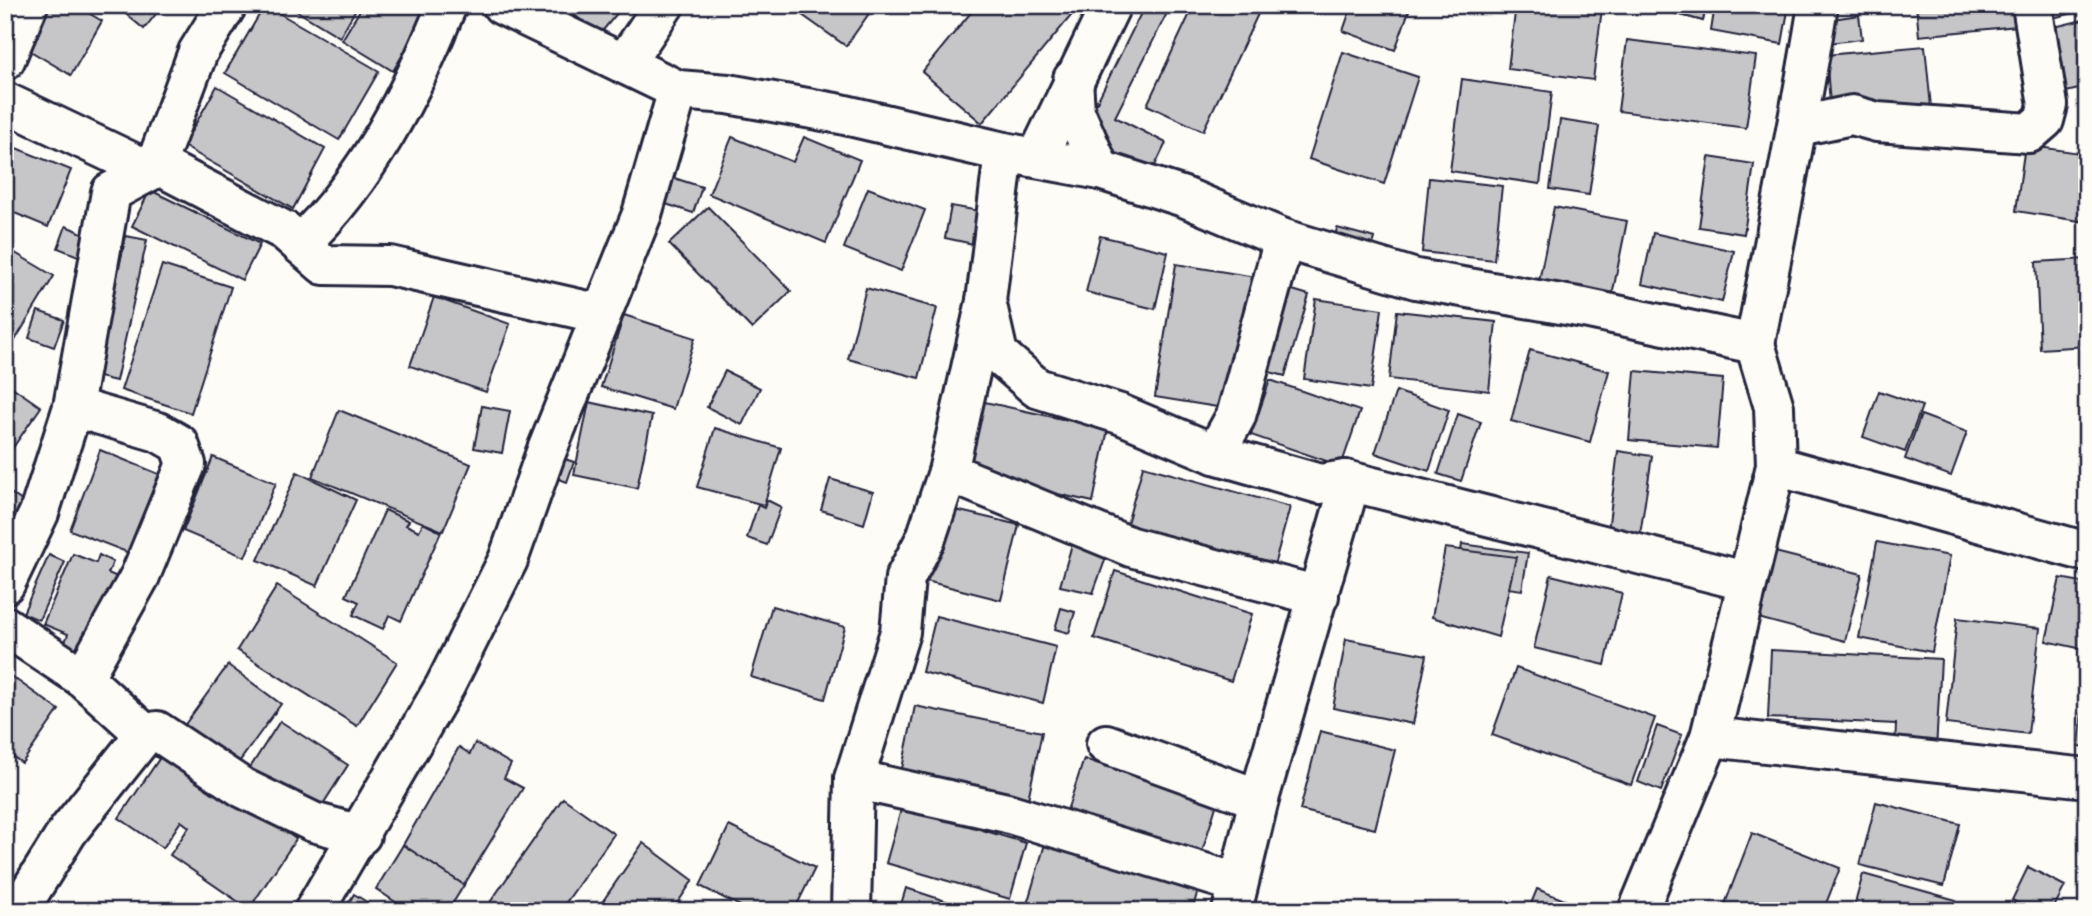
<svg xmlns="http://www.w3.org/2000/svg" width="2092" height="916" font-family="Itim,sans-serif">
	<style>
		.building { fill: #c6c6c8; stroke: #22223b; stroke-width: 2 }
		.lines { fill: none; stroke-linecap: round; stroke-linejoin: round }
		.minor-casing { stroke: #22223b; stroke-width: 44 }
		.minor { stroke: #fdfcf7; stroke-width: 38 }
	</style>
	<rect width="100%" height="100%" fill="#fdfcf7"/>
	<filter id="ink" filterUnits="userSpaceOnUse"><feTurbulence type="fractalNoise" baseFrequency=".0143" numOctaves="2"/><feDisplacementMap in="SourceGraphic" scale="14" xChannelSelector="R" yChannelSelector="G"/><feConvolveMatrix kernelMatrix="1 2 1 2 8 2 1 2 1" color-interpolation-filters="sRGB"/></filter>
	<g filter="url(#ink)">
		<!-- building -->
		<g class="building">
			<path d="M 45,5 L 75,5 L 102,21 L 71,75 L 22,46 Z"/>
			<path d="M 115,5 L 163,5 L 144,29 Z"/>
			<path d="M 265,5 L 379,71 L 339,140 L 225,73 Z"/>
			<path d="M 287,5 L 358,5 L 340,37 Z"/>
			<path d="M 363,5 L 412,5 L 427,14 L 393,71 L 342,40 Z"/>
			<path d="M 576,5 L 624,5 L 599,35 L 571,12 Z"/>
			<path d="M 788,5 L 875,5 L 846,46 Z"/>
			<path d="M 977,5 L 1080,5 L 982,123 L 922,72 Z"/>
			<path d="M 1145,5 L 1171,5 L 1115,117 L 1166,143 L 1151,174 L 1079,138 Z"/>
			<path d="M 1194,5 L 1241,5 L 1258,14 L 1203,131 L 1147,105 Z"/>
			<path d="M 1352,5 L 1411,5 L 1395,50 L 1343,31 Z"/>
			<path d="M 1516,5 L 1602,8 L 1593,80 L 1508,69 Z"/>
			<path d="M 1643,5 L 1706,5 L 1703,21 Z"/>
			<path d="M 1644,5 L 1706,5 L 1703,21 Z"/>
			<path d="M 1715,5 L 1789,5 L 1782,44 L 1711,31 Z"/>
			<path d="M 1916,5 L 2015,5 L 2017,26 L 1919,36 Z"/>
			<path d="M 2049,5 L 2087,5 L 2087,10 L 2052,18 Z"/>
			<path d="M 1859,15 L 1862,39 L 1829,43 L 1826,20 Z"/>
			<path d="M 2087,19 L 2087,87 L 2062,93 L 2046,29 Z"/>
			<path d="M 1627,40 L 1756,56 L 1746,128 L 1618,111 Z"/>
			<path d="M 1925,46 L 1931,107 L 1831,116 L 1826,55 Z"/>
			<path d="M 1343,52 L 1418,77 L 1384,184 L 1309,159 Z"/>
			<path d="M 1462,79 L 1552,92 L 1540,184 L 1450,171 Z"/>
			<path d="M 217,86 L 325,149 L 293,209 L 183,146 Z"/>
			<path d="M 1560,120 L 1599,126 L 1589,195 L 1550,189 Z"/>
			<path d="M 732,137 L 793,162 L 804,137 L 860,160 L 826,243 L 709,194 Z"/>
			<path d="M 2025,145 L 2087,154 L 2086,222 L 2016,211 Z"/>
			<path d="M 11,146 L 71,170 L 48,227 L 5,209 L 5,161 Z"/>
			<path d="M 1709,157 L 1754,164 L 1744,234 L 1699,227 Z"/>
			<path d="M 671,177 L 702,187 L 693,213 L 663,203 Z"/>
			<path d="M 1429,178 L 1502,186 L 1494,260 L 1422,252 Z"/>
			<path d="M 868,188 L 925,210 L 901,271 L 844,248 Z"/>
			<path d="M 150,190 L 260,244 L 242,280 L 132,226 Z"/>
			<path d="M 951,206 L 985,212 L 978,245 L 945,238 Z"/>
			<path d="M 708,207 L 791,291 L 752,329 L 669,244 Z"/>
			<path d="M 1554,207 L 1627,221 L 1611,301 L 1538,286 Z"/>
			<path d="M 66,226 L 91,237 L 83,258 L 58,248 Z"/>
			<path d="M 1337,228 L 1375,238 L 1370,256 L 1333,247 Z"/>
			<path d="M 1653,233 L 1734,251 L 1722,302 L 1642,284 Z"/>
			<path d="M 126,236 L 147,240 L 116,381 L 95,376 Z"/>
			<path d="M 1100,236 L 1168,252 L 1155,309 L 1086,292 Z"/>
			<path d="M 5,247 L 54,276 L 14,342 L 5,337 Z"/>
			<path d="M 2087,259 L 2087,346 L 2040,349 L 2036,262 Z"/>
			<path d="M 1176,264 L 1256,277 L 1236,410 L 1155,397 Z"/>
			<path d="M 162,265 L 231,287 L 191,413 L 121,390 Z"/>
			<path d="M 1279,286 L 1309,295 L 1285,376 L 1255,368 Z"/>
			<path d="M 866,288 L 937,308 L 919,378 L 848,359 Z"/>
			<path d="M 434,297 L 510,324 L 486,392 L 410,366 Z"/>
			<path d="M 1316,299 L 1382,309 L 1371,389 L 1304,379 Z"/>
			<path d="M 38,311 L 64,320 L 54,347 L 29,338 Z"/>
			<path d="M 1397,311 L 1496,322 L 1489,391 L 1389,379 Z"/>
			<path d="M 624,315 L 695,338 L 673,409 L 601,387 Z"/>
			<path d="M 1530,350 L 1609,371 L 1590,442 L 1511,421 Z"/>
			<path d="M 725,371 L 760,388 L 742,425 L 707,407 Z"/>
			<path d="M 1635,371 L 1723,379 L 1717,448 L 1629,440 Z"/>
			<path d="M 1270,380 L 1360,411 L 1341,466 L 1251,435 Z"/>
			<path d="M 5,382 L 41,407 L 5,459 Z"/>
			<path d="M 1396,391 L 1449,410 L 1429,471 L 1375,453 Z"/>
			<path d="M 1879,391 L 1922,406 L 1905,452 L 1863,437 Z"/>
			<path d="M 980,401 L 1108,429 L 1093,502 L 964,473 Z"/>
			<path d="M 589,402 L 652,416 L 637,488 L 574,475 Z"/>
			<path d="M 482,406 L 510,411 L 502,453 L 474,448 Z"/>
			<path d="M 339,410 L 471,464 L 443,531 L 312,477 Z"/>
			<path d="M 1458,414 L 1481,422 L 1461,481 L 1438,474 Z"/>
			<path d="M 1921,415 L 1967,432 L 1951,476 L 1905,459 Z"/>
			<path d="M 715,428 L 781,448 L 764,505 L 697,487 Z"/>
			<path d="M 100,450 L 159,474 L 129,553 L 70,530 Z"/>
			<path d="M 1618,451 L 1652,456 L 1640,535 L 1608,531 Z"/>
			<path d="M 552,455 L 574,462 L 567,482 L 546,474 Z"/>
			<path d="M 213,457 L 276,483 L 245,557 L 183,531 Z"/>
			<path d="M 1143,466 L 1290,507 L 1270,580 L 1123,538 Z"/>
			<path d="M 297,472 L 356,500 L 317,586 L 258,560 Z"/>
			<path d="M 830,479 L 873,492 L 864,524 L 821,510 Z"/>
			<path d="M 5,489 L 29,506 L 5,541 Z"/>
			<path d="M 767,500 L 781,507 L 767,545 L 747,538 L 758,505 L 764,508 Z"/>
			<path d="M 943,507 L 1019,525 L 1001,600 L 926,581 Z"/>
			<path d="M 385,510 L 409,521 L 406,525 L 419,531 L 423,523 L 441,532 L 401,621 L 389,615 L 383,629 L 353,615 L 359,602 L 346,596 Z"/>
			<path d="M 1077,527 L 1111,544 L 1093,593 L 1060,586 Z"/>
			<path d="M 1877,542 L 1950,556 L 1932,652 L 1859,638 Z"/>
			<path d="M 1462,544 L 1528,553 L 1522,590 L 1457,581 Z"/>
			<path d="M 1445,548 L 1516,557 L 1498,637 L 1432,617 Z"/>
			<path d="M 1775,552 L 1862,574 L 1845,641 L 1758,618 Z"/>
			<path d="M 73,554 L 96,563 L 99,555 L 113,562 L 108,573 L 124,580 L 94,649 L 80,643 L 77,651 L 64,645 L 68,634 L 43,624 Z"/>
			<path d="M 49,555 L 65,562 L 39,620 L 23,613 Z"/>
			<path d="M 1115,571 L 1252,614 L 1231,681 L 1094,638 Z"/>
			<path d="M 1551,575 L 1622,593 L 1605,665 L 1534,648 Z"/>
			<path d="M 2060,578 L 2087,583 L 2087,650 L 2046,641 Z"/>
			<path d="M 277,586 L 397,662 L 357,726 L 237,650 Z"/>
			<path d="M 772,606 L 845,627 L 825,699 L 751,677 Z"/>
			<path d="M 1061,608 L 1075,612 L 1069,633 L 1055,629 Z"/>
			<path d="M 936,616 L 1056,647 L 1043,703 L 922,672 Z"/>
			<path d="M 1957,618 L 2040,628 L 2028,734 L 1946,724 Z"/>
			<path d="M 1346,639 L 1427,655 L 1413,724 L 1333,708 Z"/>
			<path d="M 1771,650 L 1941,659 L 1936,750 L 1895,748 L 1896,724 L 1768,718 Z"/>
			<path d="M 228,665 L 281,704 L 234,769 L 181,730 Z"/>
			<path d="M 1516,668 L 1655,718 L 1631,785 L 1492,735 Z"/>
			<path d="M 8,674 L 59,710 L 22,763 L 5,751 L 5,678 Z"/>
			<path d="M 915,706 L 1042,732 L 1027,804 L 900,778 Z"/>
			<path d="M 2082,711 L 2087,711 L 2087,748 L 2079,747 Z"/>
			<path d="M 280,721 L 348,765 L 314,818 L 246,774 Z"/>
			<path d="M 1657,726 L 1682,735 L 1661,791 L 1638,782 Z"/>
			<path d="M 1320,731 L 1395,750 L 1375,829 L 1300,810 Z"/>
			<path d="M 153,742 L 296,839 L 249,909 L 170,855 L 189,827 L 181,821 L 163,848 L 119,818 L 159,759 L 147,751 Z"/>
			<path d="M 475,743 L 511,764 L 504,778 L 523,788 L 464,885 L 403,845 L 459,747 L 470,754 Z"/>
			<path d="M 1084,759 L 1217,803 L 1198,865 L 1064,820 Z"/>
			<path d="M 563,798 L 614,834 L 560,911 L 484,911 Z"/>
			<path d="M 1876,802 L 1960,824 L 1944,886 L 1860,865 Z"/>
			<path d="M 902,806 L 1026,843 L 1010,899 L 886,863 Z"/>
			<path d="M 729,826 L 815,868 L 794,911 L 750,911 L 700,886 Z"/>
			<path d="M 1752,833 L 1840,868 L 1823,911 L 1742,911 L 1725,904 Z"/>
			<path d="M 643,843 L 693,880 L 672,911 L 596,911 Z"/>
			<path d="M 1045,844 L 1198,890 L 1192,911 L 1025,911 Z"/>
			<path d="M 403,845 L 464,885 L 448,911 L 409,911 L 376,889 Z"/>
			<path d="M 2028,867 L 2065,886 L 2052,911 L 2033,911 L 2012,900 Z"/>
			<path d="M 1863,874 L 1956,900 L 1953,911 L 1853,911 Z"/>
			<path d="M 906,888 L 970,909 L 970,911 L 899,911 Z"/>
			<path d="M 1537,889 L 1592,911 L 1528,911 Z"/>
			<path d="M 354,894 L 381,911 L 344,911 Z"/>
		</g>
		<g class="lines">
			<!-- minor casing -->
			<g class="minor-casing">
				<g id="minor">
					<path d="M 502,5 L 678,90 L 728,94 L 841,114 L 1004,152 L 1100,170 L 1184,197 L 1284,239 L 1416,279 L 1584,308 L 1755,344 L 1774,407 L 1776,466 L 1710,737 L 1638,911"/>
					<path d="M 5,60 L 28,5"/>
					<path d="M 624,64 L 664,5"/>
					<path d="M 1073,79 L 1075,112 L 1100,170"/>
					<path d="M 5,102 L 150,171"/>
					<path d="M 1799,126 L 1852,115 L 1877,122 L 2029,133 L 2044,120 L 2048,105 L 2032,5"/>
					<path d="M 1037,158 L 1111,5"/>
					<path d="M 156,164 L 285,231 L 324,265 L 390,266 L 601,314"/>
					<path d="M 300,244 C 368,179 412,92 447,5"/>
					<path d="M 986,301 L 998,354 L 1037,388 L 1120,414 L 1215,454 L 1320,484 L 1345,480 L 1745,581"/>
					<path d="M 1755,344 C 1776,231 1800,119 1818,5"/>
					<path d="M 73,407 L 158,432 L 179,444 L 186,464 L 140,576 L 83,678"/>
					<path d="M 1215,454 L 1236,416 L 1284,239"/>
					<path d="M 1776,466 L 2087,552"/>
					<path d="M 948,472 L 1131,547 L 1319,596"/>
					<path d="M 5,584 L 39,513 L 73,407 L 111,192 L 150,171 L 156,164 L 198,52 L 227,5"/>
					<path d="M 5,626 L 83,678 L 145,734 L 157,731 L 243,788 L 313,822 L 361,835"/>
					<path d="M 1710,737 L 2087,778"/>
					<path d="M 1106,744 L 1259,799"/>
					<path d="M 854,779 L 1007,813 L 1237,883"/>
					<path d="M 18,911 L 68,831 L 145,734"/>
					<path d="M 314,911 L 445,686 L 508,560 L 545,455 L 642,214 L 678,90"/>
					<path d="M 851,911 L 854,779 L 900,632 L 905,578 L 926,538 L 948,472 L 986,301 L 1004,152"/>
					<path d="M 1232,911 L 1259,799 L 1347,494 L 1345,480"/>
				</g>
			</g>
			<!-- minor -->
			<use href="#minor" class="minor"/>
		</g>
	</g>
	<!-- margin -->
	<rect width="2092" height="916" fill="none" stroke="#fdfcf7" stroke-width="28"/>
	<rect x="14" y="14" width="2064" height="888" fill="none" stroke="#22223b" stroke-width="2.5" filter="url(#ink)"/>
</svg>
